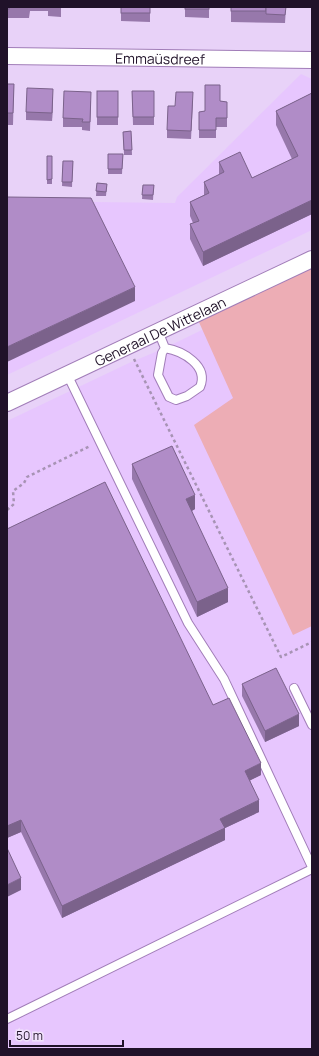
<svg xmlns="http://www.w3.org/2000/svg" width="319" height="1056" font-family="Manrope,sans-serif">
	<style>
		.built { fill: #e7c6fe }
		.green { fill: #edadb5 }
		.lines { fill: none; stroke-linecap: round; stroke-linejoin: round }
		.service-casing { stroke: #a17db8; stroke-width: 10 }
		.minor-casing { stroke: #a17db8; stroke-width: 18 }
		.path { stroke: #a793b4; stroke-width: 2.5; stroke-dasharray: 3 3; stroke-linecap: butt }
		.service { stroke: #fff; stroke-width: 8 }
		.minor { stroke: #fff; stroke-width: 16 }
		.wall { fill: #9778ab }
		.shaded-wall { fill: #7b628b }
		.building { fill: #b08cc7; stroke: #7b628b }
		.labels { text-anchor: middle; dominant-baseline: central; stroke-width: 4; stroke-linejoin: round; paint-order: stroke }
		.street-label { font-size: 14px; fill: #201229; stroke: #f1e2fc }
	</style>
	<rect width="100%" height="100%" fill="#e8d2f8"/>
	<!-- built -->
	<g class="built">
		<path d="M 301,74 L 312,79 L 312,230 L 7,375 L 7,201 L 175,203 L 177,197 Z"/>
		<path d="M 312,276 L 312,1049 L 7,1049 L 7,421 L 129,363 L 165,348 Z"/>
	</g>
	<!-- green -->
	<path class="green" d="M 312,267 L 312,626 L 293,635 L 194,425 L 233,398 L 198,320 Z"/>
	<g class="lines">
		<!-- service casing -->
		<g class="service-casing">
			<g id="service">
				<path d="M 158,331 L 165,348 L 162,353 L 158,375 L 169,397 L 176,400 L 187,396 L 200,387 C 209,366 183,351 165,348"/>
				<path d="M 67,374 L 188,623 L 224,679 L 312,867"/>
				<path d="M 294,688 L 312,725"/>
				<path d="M 7,1019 L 312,869"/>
			</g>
		</g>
		<!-- minor casing -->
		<g class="minor-casing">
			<g id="minor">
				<path id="s1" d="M 7,56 L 312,60"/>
				<path id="s2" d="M 7,403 L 312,259"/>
			</g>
		</g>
		<!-- path -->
		<g class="path">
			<path d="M 134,359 L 281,657 L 312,642"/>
			<path d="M 7,510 L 14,504 L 13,491 L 24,483 L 27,477 L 90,446"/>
		</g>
		<!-- service -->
		<use href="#service" class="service"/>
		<!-- minor -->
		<use href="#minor" class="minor"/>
	</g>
	<!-- wall -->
	<g class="wall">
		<path d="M 7,7 L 61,7 L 61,17 L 48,16 L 48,11 L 30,11 L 29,18 L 7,18 Z"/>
		<path d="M 121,7 L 150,7 L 150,22 L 121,21 Z"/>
		<path d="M 185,7 L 209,7 L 209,18 L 185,17 Z"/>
		<path d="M 231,7 L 286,7 L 285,23 L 231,22 Z"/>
		<path d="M 7,84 L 14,84 L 13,125 L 7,125 Z"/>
		<rect x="97" y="91" width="21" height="34"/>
		<path d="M 132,91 L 154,91 L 154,125 L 133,125 Z"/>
		<path d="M 312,93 L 312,214 L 203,266 L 190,239 L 190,224 L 193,223 L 190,216 L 190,202 L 204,195 L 204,182 L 219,175 L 219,162 L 252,178 L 292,159 L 276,125 L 276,111 Z"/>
		<path d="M 53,97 L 52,121 L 26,120 L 26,112 Z"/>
		<path d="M 91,101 L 90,131 L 82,130 L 82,127 L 63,127 L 63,118 Z"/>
		<path d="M 193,101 L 191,139 L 167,138 L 167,130 L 175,106 Z"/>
		<path d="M 220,101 L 227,102 L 227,127 L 216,127 L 216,138 L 199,138 L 199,112 L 205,111 Z"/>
		<path d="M 131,131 L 132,155 L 124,155 L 123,132 Z"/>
		<path d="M 108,154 L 123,154 L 122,174 L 108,174 Z"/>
		<rect x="47" y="156" width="5" height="28"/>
		<path d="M 63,161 L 73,161 L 72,187 L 62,186 Z"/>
		<path d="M 97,183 L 107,184 L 106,196 L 96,196 Z"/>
		<path d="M 143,185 L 154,185 L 153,200 L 142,199 Z"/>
		<path d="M 132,464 L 195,509 L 192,511 L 228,602 L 197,617 L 132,479 Z"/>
		<path d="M 7,529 L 213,705 L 261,775 L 250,780 L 259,812 L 225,828 L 225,840 L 62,918 L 21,832 L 7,838 Z"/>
		<path d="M 242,684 L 299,726 L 265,742 L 242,696 Z"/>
	</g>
	<!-- shaded-wall -->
	<g class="shaded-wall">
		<path d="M 53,89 L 53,97 L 52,121 L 52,113 Z"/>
		<path d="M 312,200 L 312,214 L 203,266 L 203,252 Z"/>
		<path d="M 135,287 L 135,301 L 7,362 L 7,347 Z"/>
		<path d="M 195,495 L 195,509 L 186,514 L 186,499 Z"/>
		<path d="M 228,588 L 228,602 L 197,617 L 197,602 Z"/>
		<path d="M 299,714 L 299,726 L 265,742 L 265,731 Z"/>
		<path d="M 261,763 L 261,775 L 245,783 L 245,771 Z"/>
		<path d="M 259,800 L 259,812 L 225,828 L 225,840 L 62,918 L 62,906 L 220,819 Z"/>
		<path d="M 21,820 L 21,832 L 7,838 L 7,826 Z"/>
		<path d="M 21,878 L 21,890 L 7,897 L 7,885 Z"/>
	</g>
	<!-- building -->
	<g class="building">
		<rect x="7" y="7" width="2" height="2"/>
		<rect x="121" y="7" width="29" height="6"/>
		<rect x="185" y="7" width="24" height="2"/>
		<rect x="231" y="7" width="35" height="4"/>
		<path d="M 266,7 L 286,7 L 285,15 L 266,14 Z"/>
		<path d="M 7,84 L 14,84 L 13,113 L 7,113 Z"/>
		<path d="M 205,85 L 220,85 L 220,101 L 227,102 L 227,118 L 216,118 L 216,130 L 199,130 L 199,112 L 205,111 Z"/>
		<path d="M 27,88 L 53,89 L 52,113 L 26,112 Z"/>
		<path d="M 64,91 L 91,92 L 90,122 L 82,122 L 83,119 L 63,118 Z"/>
		<rect x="97" y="91" width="21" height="26"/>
		<path d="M 132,91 L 154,91 L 154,117 L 133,117 Z"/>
		<path d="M 176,92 L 193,92 L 191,131 L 167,130 L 168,106 L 175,106 Z"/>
		<path d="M 312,93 L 312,200 L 203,252 L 190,224 L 199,221 L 190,202 L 209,193 L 204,182 L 224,172 L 219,162 L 240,152 L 252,178 L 298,156 L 276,111 Z"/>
		<path d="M 131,131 L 132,150 L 124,150 L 123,132 Z"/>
		<path d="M 108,154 L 123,154 L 122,169 L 108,169 Z"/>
		<path d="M 47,156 L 52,156 L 52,179 L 47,180 Z"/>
		<path d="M 63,161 L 73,161 L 72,182 L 62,182 Z"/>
		<path d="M 97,183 L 107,184 L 106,192 L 96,191 Z"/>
		<path d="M 143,185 L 154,185 L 153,195 L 142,195 Z"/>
		<path d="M 7,197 L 91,198 L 135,287 L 7,347 Z"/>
		<path d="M 172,446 L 195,495 L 186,499 L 228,588 L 197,602 L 132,464 Z"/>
		<path d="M 105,482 L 213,705 L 229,698 L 261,763 L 245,771 L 259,800 L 220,819 L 225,828 L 62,906 L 21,820 L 7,826 L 7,529 Z"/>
		<path d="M 276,668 L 299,714 L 265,731 L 242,684 Z"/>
		<path d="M 7,848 L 21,878 L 7,885 Z"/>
	</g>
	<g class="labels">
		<!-- street labels -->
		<g class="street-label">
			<text stroke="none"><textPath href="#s1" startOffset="153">Emmaüsdreef</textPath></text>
			<text stroke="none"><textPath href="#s2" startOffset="169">Generaal De Wittelaan</textPath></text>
		</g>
	</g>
	<!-- border -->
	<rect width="319" height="1056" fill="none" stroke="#201229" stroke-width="16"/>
	<!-- scale -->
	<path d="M10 1040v6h113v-6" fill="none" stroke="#201229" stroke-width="2"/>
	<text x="16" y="1040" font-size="12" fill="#201229" stroke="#f1e2fc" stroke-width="3" paint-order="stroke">50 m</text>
</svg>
